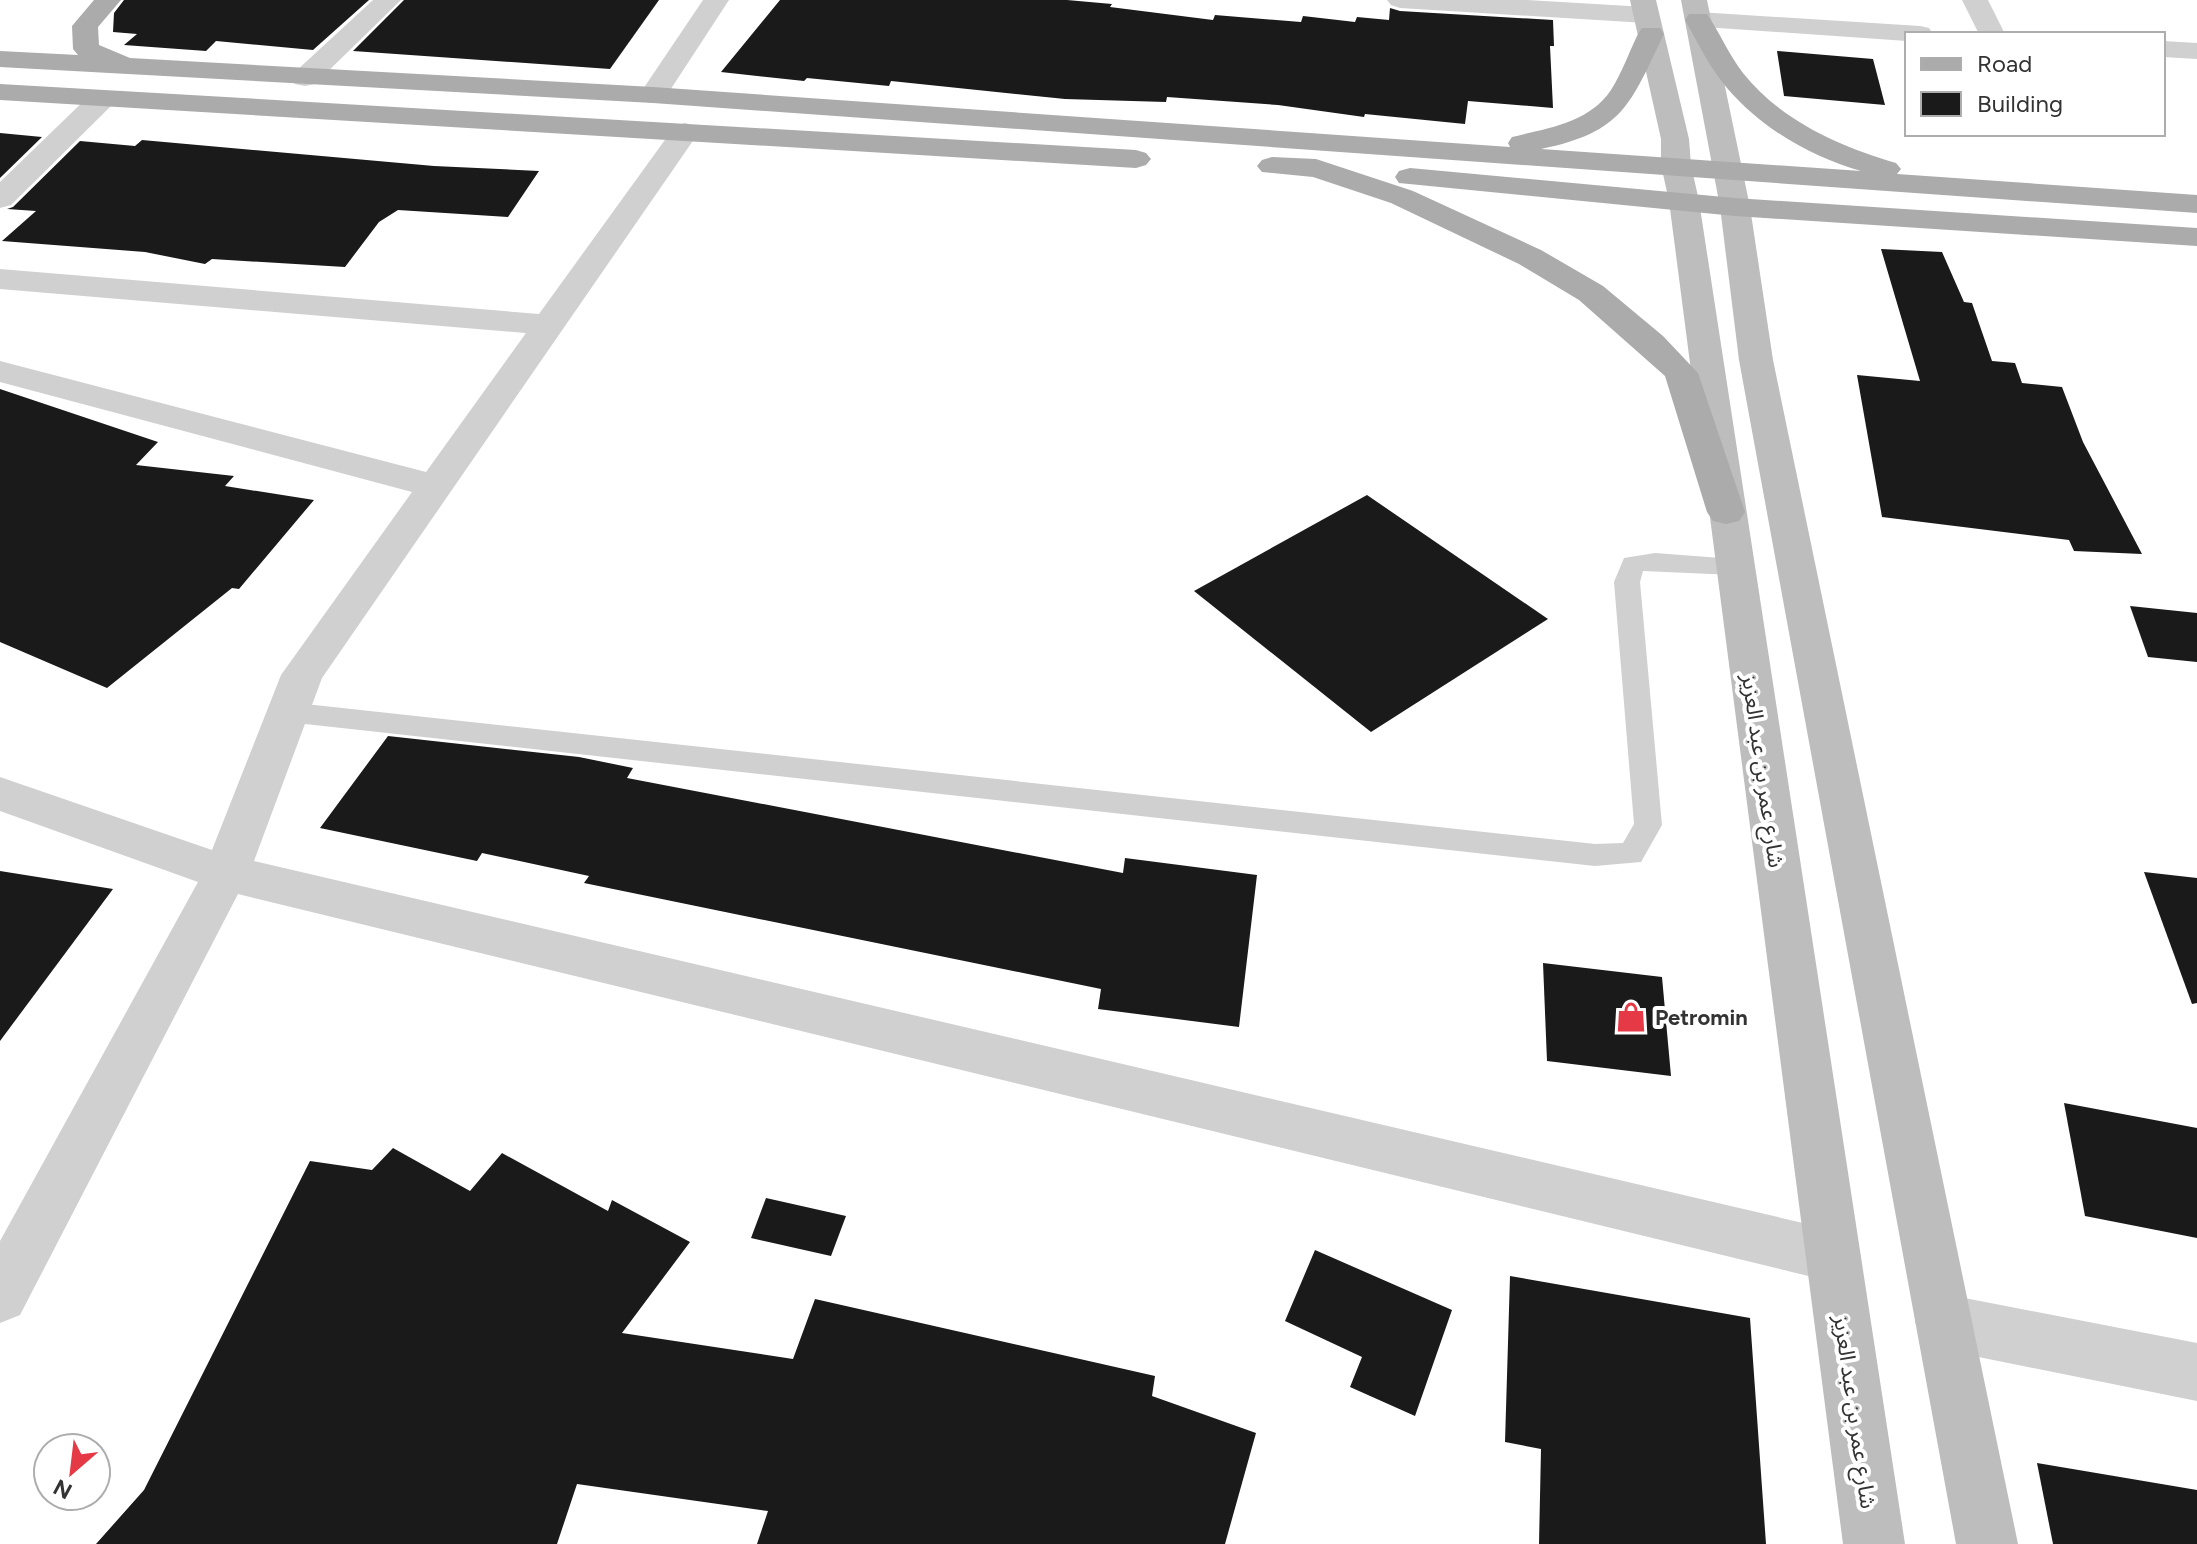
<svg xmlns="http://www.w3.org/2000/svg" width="2197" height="1544" font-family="Figtree,'Noto Sans Arabic',sans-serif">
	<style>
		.building { fill: #1a1a1a }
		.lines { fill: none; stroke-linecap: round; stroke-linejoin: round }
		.lane { fill: #d0d0d0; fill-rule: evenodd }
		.street { fill: #d0d0d0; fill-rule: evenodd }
		.secondary { fill: #bdbdbd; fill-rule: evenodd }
		.primary { fill: #ababab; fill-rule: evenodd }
		.labels { text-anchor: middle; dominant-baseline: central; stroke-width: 8; stroke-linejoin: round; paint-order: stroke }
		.street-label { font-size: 22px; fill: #333; stroke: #fff }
		.poi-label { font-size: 22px; font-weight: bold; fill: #333; stroke: #fff; text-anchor: start }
	</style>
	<rect width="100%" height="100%" fill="#fff"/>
	<!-- building -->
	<g class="building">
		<path d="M 124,0 L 369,0 L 313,50 L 216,41 L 206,51 L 124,45 L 137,34 L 113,32 L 114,13 Z"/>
		<path d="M 404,0 L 659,0 L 610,69 L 353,51 Z"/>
		<path d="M 780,0 L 1067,0 L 1112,4 L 1110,7 L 1213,20 L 1215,15 L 1301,22 L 1303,16 L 1355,22 L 1357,17 L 1389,20 L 1390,8 L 1400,11 L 1553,20 L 1554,46 L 1550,46 L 1553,108 L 1468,101 L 1465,124 L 1365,114 L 1364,117 L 1278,105 L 1167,97 L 1166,102 L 1065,99 L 891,81 L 889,86 L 807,78 L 804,81 L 721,72 Z"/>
		<path d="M 1777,51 L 1873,59 L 1885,105 L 1784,96 Z"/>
		<path d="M 0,133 L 42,137 L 0,178 Z"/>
		<path d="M 142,140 L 434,166 L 539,171 L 508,217 L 398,210 L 379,222 L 345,267 L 212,259 L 205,264 L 145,252 L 2,241 L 36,211 L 7,209 L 13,207 L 80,141 L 135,146 Z"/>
		<path d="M 1881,249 L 1942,252 L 1964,302 L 1972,303 L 1992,361 L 2015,363 L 2022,383 L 2062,387 L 2083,442 L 2142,554 L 2074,551 L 2069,540 L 1882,517 L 1857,375 L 1920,381 Z"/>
		<path d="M 0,389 L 158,442 L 136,465 L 234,476 L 225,486 L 314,500 L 239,589 L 232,588 L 107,688 L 0,642 Z"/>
		<path d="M 1367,495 L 1548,619 L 1371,732 L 1194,591 Z"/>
		<path d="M 2130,606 L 2197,613 L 2197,662 L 2148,657 Z"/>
		<path d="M 388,736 L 579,757 L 633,768 L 627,778 L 1123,873 L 1125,858 L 1257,875 L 1239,1027 L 1098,1009 L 1101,989 L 584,883 L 589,876 L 482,853 L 477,861 L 320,828 Z"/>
		<path d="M 0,871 L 113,889 L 0,1041 Z"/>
		<path d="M 2144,872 L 2197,878 L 2197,1003 L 2192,1004 Z"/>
		<path d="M 1543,963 L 1662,977 L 1671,1076 L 1547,1061 Z"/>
		<path d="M 2064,1103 L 2197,1128 L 2197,1238 L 2085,1216 Z"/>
		<path d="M 393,1148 L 470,1191 L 502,1153 L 608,1211 L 612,1200 L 690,1242 L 622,1333 L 793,1359 L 815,1299 L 1155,1376 L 1152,1396 L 1256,1433 L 1225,1544 L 757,1544 L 768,1511 L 577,1484 L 557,1544 L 96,1544 L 144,1490 L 310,1161 L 372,1170 Z"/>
		<path d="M 766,1198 L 846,1216 L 831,1256 L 751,1238 Z"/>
		<path d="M 1315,1250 L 1452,1310 L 1415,1416 L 1350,1387 L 1362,1357 L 1285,1321 Z"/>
		<path d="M 1510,1276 L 1750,1318 L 1766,1544 L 1539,1544 L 1541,1449 L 1505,1442 Z"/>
		<path d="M 2037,1463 L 2197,1490 L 2197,1544 L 2053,1544 Z"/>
	</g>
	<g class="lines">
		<!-- lane -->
		<path class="lane" d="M 1655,553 L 1734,559 L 1743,561 L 1746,567 L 1743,573 L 1734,575 L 1643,571 L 1640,582 L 1662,825 L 1641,862 L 1595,866 L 287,722 L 277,719 L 273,712 L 277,705 L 287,702 L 1595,844 L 1623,843 L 1634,824 L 1614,582 L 1624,558 Z"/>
		<!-- street -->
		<g class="street">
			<path d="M 373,0 L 401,0 L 315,84 L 305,86 L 295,84 L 291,78 L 295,72 Z"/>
			<path d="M 703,0 L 729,0 L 663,101 L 653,103 L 643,101 L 639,95 Z"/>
			<path d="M 1387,0 L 1527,0 L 1646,7 L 1655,9 L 1659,15 L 1655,21 L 1646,23 L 1400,8 L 1391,5 Z"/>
			<path d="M 1962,0 L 1988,0 L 2005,34 L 1979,34 Z"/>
			<path d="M 1698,12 L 1920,26 L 1929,28 L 1933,34 L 1907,34 L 1907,41 L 1689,26 L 1685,20 L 1689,14 Z"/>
			<path d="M 2163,41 L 2197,43 L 2197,59 L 2163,57 Z"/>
			<path d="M 102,91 L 112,93 L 116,99 L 112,105 L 11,205 L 0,208 L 0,182 L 92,93 Z"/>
			<path d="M 685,123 L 695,126 L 699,132 L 322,678 L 254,861 L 1833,1230 L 1853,1238 L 1861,1256 L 1853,1274 L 1833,1282 L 238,894 L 20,1315 L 0,1323 L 0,1241 L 198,882 L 0,811 L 0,777 L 212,850 L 281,675 L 412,492 L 0,382 L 0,361 L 426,472 L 526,333 L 0,289 L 0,269 L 539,314 L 675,126 Z"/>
			<path d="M 1944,1294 L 2197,1343 L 2197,1401 L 1944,1350 L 1924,1341 L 1915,1322 L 1924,1303 Z"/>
		</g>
		<!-- secondary -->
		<g class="secondary">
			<path d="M 1630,0 L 1656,0 L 1689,139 L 1691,165 L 1699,201 L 1905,1544 L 1843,1544 L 1669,201 L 1661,165 L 1661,139 Z"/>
			<path d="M 1681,0 L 1707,0 L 1750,207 L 1773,360 L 2018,1544 L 1956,1544 L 1739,360 L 1720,207 Z"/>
		</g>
		<!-- primary -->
		<g class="primary">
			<path d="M 94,0 L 121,0 L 98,27 L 99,45 L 130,58 L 653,87 L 1510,147 L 1508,143 L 1512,137 C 1547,128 1588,124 1611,90 C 1622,73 1629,52 1638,34 L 1642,28 L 1660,28 L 1664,34 C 1630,104 1624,132 1541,149 L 1861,171 C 1811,157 1761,128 1727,88 C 1710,68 1698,43 1685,20 L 1689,14 L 1707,14 C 1720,33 1729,55 1743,73 C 1780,120 1840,147 1896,163 L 1901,169 L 1897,174 L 2197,195 L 2197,213 L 653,103 L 0,67 L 0,51 L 78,55 L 73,49 L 72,26 Z"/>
			<path d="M 0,84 L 1136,150 L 1146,153 L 1151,159 L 1146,165 L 1136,168 L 0,100 Z"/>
			<path d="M 1272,157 L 1316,159 L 1413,191 L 1541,250 L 1603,286 L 1663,336 L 1698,373 L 1745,512 L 1739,521 L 1726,524 L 1713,521 L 1707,512 L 1665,376 L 1579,300 L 1519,264 L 1391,203 L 1313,177 L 1262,172 L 1257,166 L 1262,160 Z"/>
			<path d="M 1410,168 L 1735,198 L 2197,228 L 2197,246 L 1735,216 L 1399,183 L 1395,177 L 1399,171 Z"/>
		</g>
	</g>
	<!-- icons -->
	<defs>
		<g id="shop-bare" transform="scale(2.4)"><path d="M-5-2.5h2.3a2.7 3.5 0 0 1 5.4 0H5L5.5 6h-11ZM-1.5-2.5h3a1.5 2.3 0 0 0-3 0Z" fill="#e63946" stroke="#fff" stroke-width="2.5" paint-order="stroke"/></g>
	</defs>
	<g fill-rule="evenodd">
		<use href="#shop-bare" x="1631" y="1017"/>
	</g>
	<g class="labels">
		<!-- street labels -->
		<g class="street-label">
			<text transform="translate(1763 771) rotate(82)">شارع عمر بن عبد العزيز</text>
			<text transform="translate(1855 1412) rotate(82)">شارع عمر بن عبد العزيز</text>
		</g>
		<!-- poi labels -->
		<g class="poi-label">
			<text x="1655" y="1017">Petromin</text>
		</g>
	</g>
	<!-- legend -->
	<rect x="1905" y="32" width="260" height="104" fill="#ffffff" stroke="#adadad" stroke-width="2"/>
	<rect x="1921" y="58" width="40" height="12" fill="#ababab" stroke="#adadad" stroke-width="2"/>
	<text x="1977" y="72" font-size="24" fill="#333333">Road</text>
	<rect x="1921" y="92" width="40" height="24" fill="#1a1a1a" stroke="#adadad" stroke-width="2"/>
	<text x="1977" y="112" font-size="24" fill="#333333">Building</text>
	<!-- north arrow -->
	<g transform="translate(72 1472) rotate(208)"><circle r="38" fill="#ffffff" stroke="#adadad" stroke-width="2"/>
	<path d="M0-6L14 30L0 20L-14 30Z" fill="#e63946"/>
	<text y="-12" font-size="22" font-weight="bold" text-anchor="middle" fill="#333333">N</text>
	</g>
</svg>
